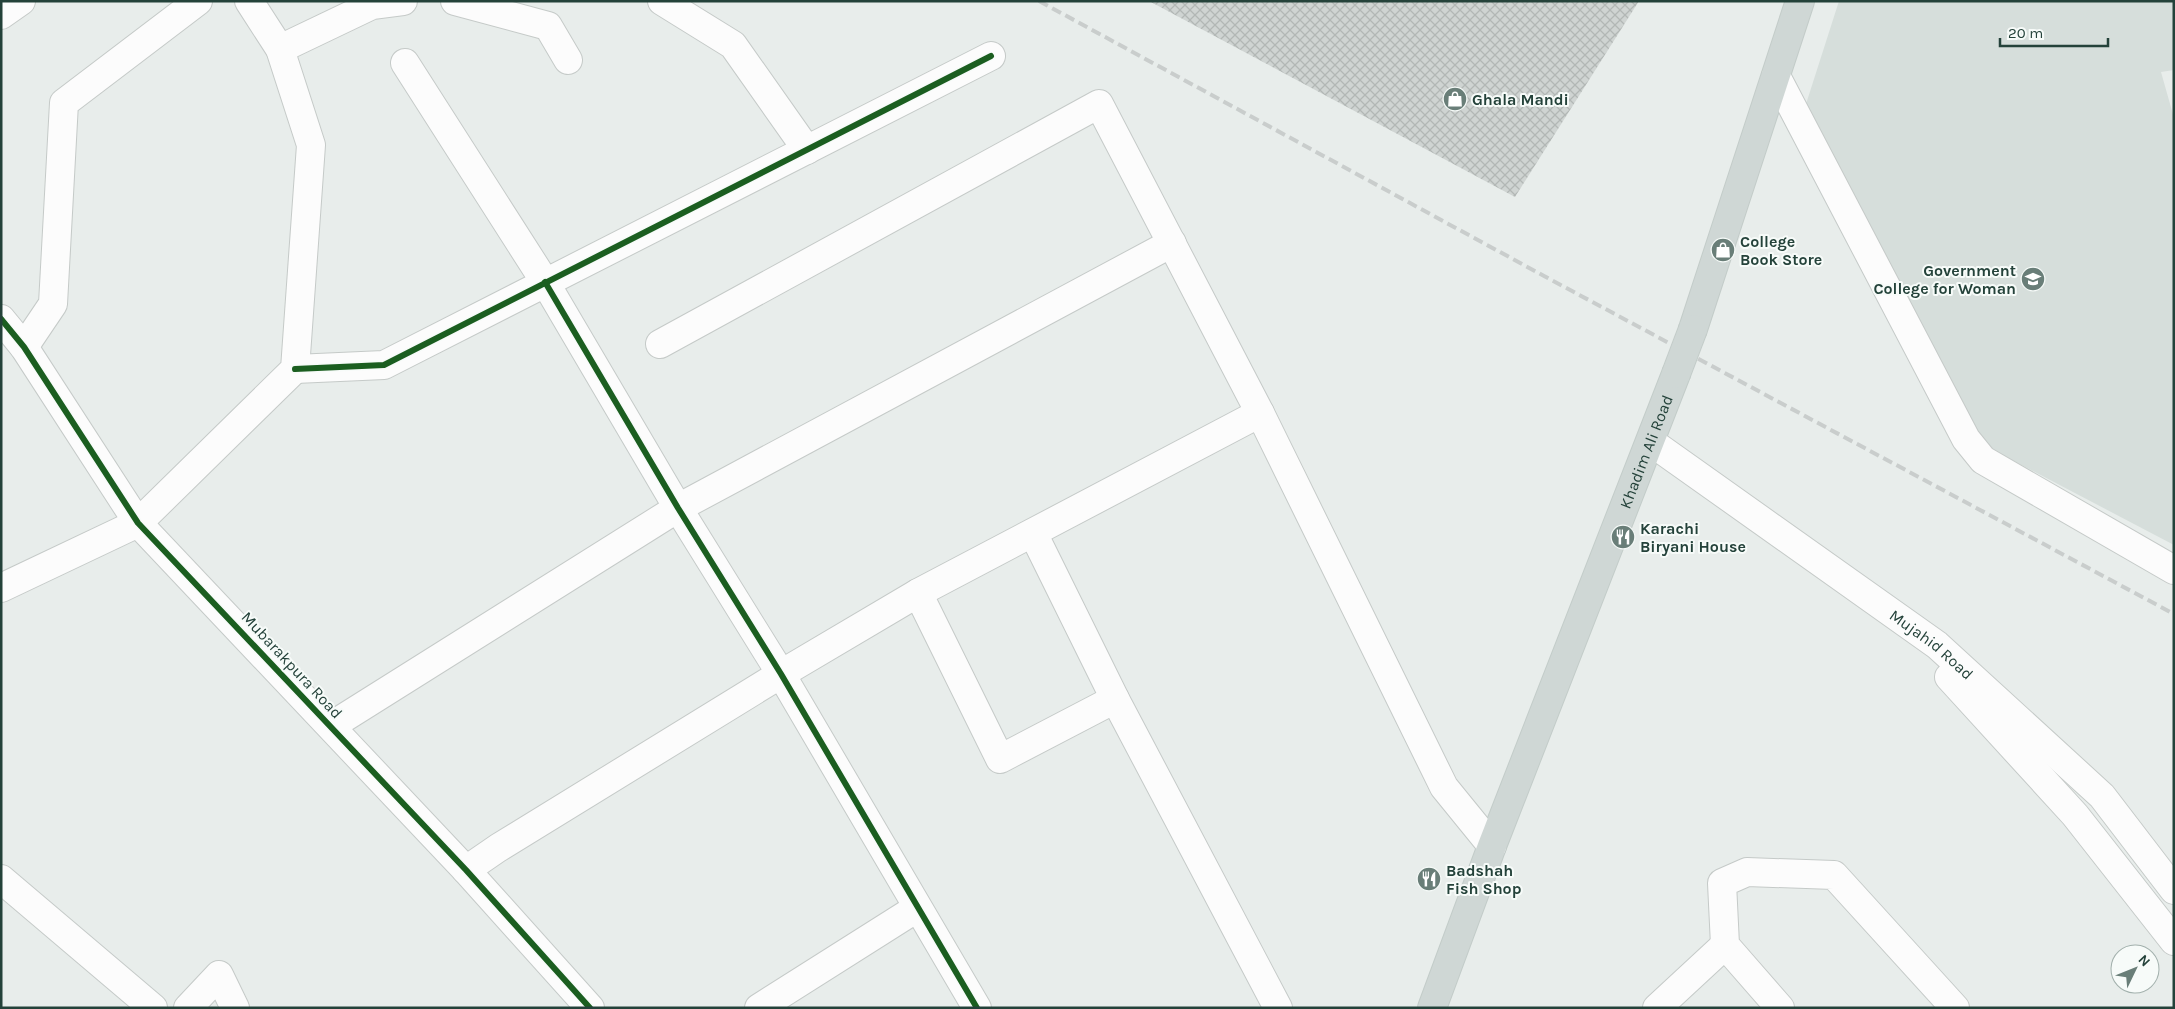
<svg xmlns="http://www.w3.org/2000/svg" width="2175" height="1009" font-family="Karla,sans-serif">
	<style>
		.built { fill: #d6dedb }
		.building { fill: url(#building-cross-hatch) }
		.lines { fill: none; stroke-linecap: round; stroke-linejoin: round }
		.minor-casing { stroke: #c5cac8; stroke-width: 30 }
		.major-casing { stroke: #c3ccc9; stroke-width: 30 }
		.minor { stroke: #fcfcfc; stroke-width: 28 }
		.major { stroke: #cfd7d5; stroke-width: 28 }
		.rail { stroke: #c9cdcc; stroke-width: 4; stroke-dasharray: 10 5; stroke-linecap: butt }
		.major-bridge-casing { stroke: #c3ccc9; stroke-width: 30; stroke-linecap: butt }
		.major-bridge { stroke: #cfd7d5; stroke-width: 28 }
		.cycleway-casing { stroke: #f7fbf9; stroke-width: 9 }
		.cycleway { stroke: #1b5e20; stroke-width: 6 }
		.labels { text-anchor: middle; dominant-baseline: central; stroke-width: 4; stroke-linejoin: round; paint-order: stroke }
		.poi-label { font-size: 16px; font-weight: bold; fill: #24423a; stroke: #f7fbf9; text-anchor: start }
		.street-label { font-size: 16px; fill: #24423a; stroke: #f7fbf9 }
	</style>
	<defs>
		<pattern id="building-cross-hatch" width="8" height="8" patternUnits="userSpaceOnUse" patternTransform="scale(1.25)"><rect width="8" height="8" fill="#cfd4d2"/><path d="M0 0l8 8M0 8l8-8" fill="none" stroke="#b2b7b5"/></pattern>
	</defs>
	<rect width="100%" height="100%" fill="#e8edeb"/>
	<!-- built -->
	<path class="built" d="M 1839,1 L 2174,1 L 2174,70 L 2161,72 L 2174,118 L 2174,545 L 1972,439 L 1806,104 Z"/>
	<!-- building -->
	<path class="building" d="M 1149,1 L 1639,1 L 1515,197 Z"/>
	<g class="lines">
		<!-- minor casing -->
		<g class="minor-casing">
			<g id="minor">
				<path d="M 455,1 L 548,26 L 568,60"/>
				<path d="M 662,1 L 733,45 L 807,150"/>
				<path d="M 1,15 L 21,1"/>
				<path d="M 280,49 L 372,5 L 403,1"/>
				<path d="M 405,63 L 545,282 L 678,508 L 781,674 L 977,1008"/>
				<path d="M 1776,76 L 1966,439 L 1983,460 L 2174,570"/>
				<path d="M 1,319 L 24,347 L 138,523 L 466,870 L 590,1008"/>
				<path d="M 660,344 L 1099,104 L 1260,413 L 1444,787 L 1492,846"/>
				<path d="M 24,347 L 53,304 L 64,103 L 198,1"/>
				<path d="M 295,369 L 384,365 L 991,56"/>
				<path id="s1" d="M 1651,442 L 1937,645 L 2102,796 L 2174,890"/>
				<path d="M 1033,533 L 1115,699 L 1278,1008"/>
				<path d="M 1,588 L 138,523 L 295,369 L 311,145 L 280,49 L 249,1"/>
				<path d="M 918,593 L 1000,759 L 1115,699"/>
				<path d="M 1949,677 L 2075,815 L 2174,941"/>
				<path d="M 331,726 L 678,508 L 1172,243"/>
				<path d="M 466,870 L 498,848 L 781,674 L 918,593 L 1260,413"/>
				<path d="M 1,879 L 153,1008"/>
				<path d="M 188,1008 L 219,975 L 235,1008"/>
				<path d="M 759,1008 L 917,908"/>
				<path d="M 1657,1008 L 1725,945"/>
				<path d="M 1780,1008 L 1725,945 L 1722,883 L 1747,872 L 1834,875 L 1955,1008"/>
			</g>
		</g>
		<!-- major casing -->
		<g class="major-casing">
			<g id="major">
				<path d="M 1693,329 L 1800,1"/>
				<path id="s2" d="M 1432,1008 L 1492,846 L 1676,374"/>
			</g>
		</g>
		<!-- minor -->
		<use href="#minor" class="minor"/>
		<!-- major -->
		<use href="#major" class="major"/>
		<!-- rail -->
		<path class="rail" d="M 1039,1 L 1544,276 L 2174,614"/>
		<!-- major-bridge casing -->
		<g class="major-bridge-casing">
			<path id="major-bridge" d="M 1676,374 L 1693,329"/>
		</g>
		<!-- major-bridge -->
		<use href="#major-bridge" class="major-bridge"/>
		<!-- cycleway casing -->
		<g class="cycleway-casing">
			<g id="cycleway">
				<path d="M 545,282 L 678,508 L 781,674 L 977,1008"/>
				<path d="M 1,319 L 24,347 L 138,523 L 466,870 L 590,1008"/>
				<path d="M 295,369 L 384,365 L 991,56"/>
			</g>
		</g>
		<!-- cycleway -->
		<use href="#cycleway" class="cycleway"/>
	</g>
	<!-- icons -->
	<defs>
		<g id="shop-disc" transform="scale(1.25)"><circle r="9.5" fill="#697e78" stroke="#f7fbf9"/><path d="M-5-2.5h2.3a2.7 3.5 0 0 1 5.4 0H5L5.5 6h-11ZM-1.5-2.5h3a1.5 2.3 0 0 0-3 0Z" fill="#fff"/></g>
		<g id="university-disc" transform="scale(1.25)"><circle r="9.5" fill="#697e78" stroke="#f7fbf9"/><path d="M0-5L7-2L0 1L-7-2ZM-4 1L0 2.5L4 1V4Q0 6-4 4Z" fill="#fff"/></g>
		<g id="restaurant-disc" transform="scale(1.25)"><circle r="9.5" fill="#697e78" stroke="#f7fbf9"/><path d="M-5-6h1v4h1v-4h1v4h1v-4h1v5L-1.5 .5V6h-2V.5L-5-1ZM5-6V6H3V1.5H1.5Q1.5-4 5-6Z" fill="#fff"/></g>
	</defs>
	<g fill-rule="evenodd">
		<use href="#shop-disc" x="1455" y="99"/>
		<use href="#shop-disc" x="1723" y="250"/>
		<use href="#university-disc" x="2033" y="279"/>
		<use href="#restaurant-disc" x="1623" y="537"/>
		<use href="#restaurant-disc" x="1429" y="879"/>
	</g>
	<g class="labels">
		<!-- poi labels -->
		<g class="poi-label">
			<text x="1472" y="99">Ghala Mandi</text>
			<text x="1740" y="241">College<tspan x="1740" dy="18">Book Store</tspan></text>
			<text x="2016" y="270" text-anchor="end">Government<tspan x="2016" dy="18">College for Woman</tspan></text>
			<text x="1640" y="528">Karachi<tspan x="1640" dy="18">Biryani House</tspan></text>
			<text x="1446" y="870">Badshah<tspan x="1446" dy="18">Fish Shop</tspan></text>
		</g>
		<!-- street labels -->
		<g class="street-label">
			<text stroke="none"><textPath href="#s2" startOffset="596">Khadim Ali Road</textPath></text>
			<text stroke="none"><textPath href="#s1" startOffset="346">Mujahid Road</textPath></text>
			<text transform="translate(292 665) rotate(47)">Mubarakpura Road</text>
		</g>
	</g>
	<!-- border -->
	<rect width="2175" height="1009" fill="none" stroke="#24423a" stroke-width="5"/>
	<!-- north arrow -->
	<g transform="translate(2135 969) rotate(47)"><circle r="24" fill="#f7fbf9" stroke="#a3b1ad"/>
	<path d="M0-4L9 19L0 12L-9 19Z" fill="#697e78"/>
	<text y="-8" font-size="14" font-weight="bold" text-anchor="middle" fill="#24423a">N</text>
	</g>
	<!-- scale -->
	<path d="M2000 38v8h108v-8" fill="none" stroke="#24423a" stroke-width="2.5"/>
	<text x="2008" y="38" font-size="15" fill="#24423a" stroke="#f7fbf9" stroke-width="4" paint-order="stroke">20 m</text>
</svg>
